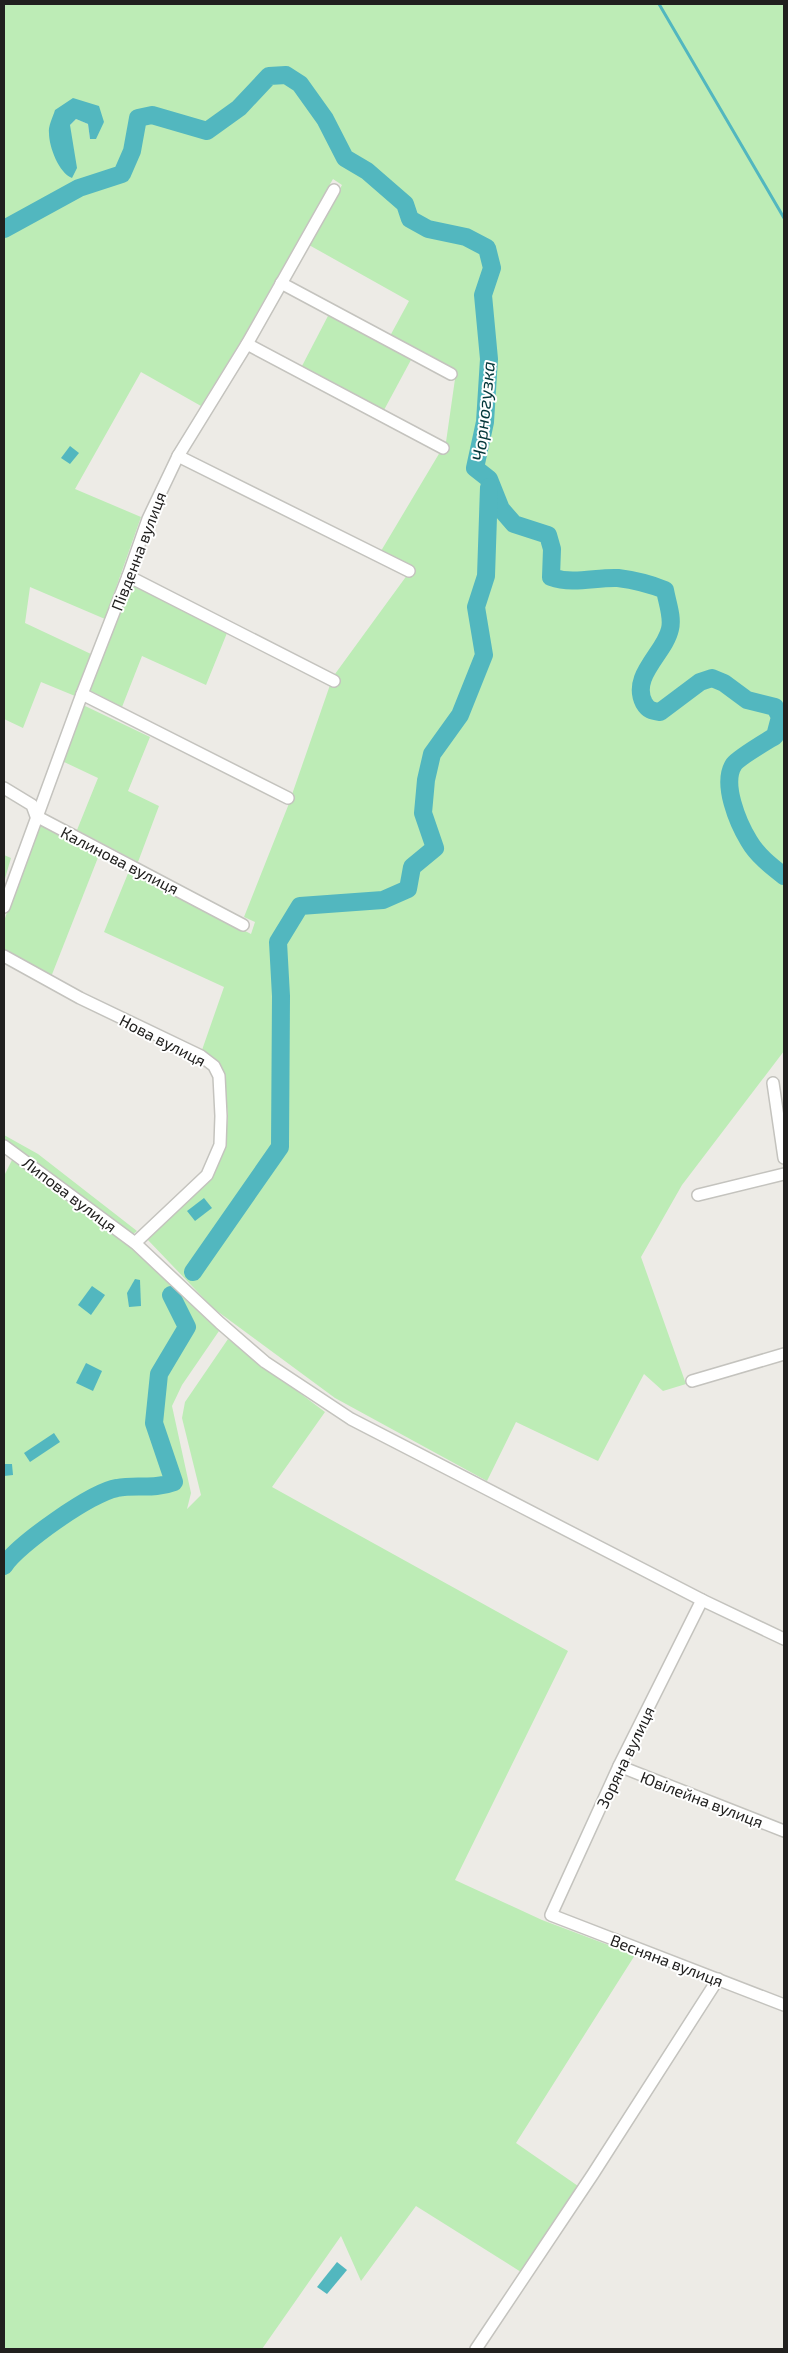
<svg xmlns="http://www.w3.org/2000/svg" width="788" height="2353" font-family="'Exo 2',sans-serif">
	<style>
		.green { fill: #bdecb6; fill-rule: evenodd }
		.water { fill: #52b7bf }
		.lines { fill: none; stroke-linecap: round; stroke-linejoin: round }
		.stream { stroke: #52b7bf; stroke-width: 3 }
		.river { stroke: #52b7bf; stroke-width: 18 }
		.minor-casing { stroke: #c4c3be; stroke-width: 14 }
		.minor { stroke: #fff; stroke-width: 11 }
		.labels { text-anchor: middle; dominant-baseline: central; stroke-width: 4; stroke-linejoin: round; paint-order: stroke }
		.street-label { font-size: 16px; fill: #21201f; stroke: #fff }
		.water-label { font-size: 18px; font-style: italic; fill: #04373a; stroke: #fff }
	</style>
	<rect width="100%" height="100%" fill="#edebe6"/>
	<!-- green -->
	<g class="green">
		<path d="M 4,4 L 784,4 L 784,1051 L 682,1185 L 641,1257 L 686,1384 L 663,1391 L 644,1374 L 598,1461 L 516,1422 L 487,1481 L 335,1398 L 213,1308 L 147,1239 L 212,1179 L 225,1147 L 228,1115 L 223,1075 L 218,1061 L 202,1050 L 224,987 L 104,932 L 129,871 L 251,934 L 255,922 L 244,917 L 288,806 L 330,685 L 335,674 L 413,567 L 381,551 L 446,442 L 456,372 L 390,336 L 409,301 L 309,245 L 342,185 L 333,179 L 241,341 L 201,406 L 141,372 L 75,489 L 141,517 L 105,619 L 30,587 L 25,623 L 91,654 L 75,696 L 41,682 L 23,728 L 4,719 ZM 73,98 L 104,122 L 90,139 L 88,124 L 76,119 L 70,125 Z"/>
		<path d="M 329,314 L 412,358 L 384,410 L 302,366 Z"/>
		<path d="M 130,584 L 227,633 L 206,685 L 142,656 L 122,707 L 89,690 Z"/>
		<path d="M 83,705 L 150,737 L 128,791 L 159,806 L 138,862 L 77,830 L 98,778 L 62,761 Z"/>
		<path d="M 39,823 L 99,855 L 51,977 L 4,950 L 4,921 Z"/>
		<path d="M 4,855 L 11,858 L 4,882 Z"/>
		<path d="M 4,1135 L 38,1154 L 137,1231 L 132,1235 L 4,1141 Z"/>
		<path d="M 12,1160 L 130,1247 L 219,1331 L 182,1385 L 172,1406 L 191,1493 L 187,1509 L 201,1495 L 182,1418 L 185,1402 L 228,1339 L 325,1412 L 272,1487 L 568,1651 L 455,1880 L 542,1920 L 635,1955 L 516,2143 L 578,2186 L 521,2272 L 416,2206 L 361,2281 L 341,2236 L 262,2349 L 4,2349 L 4,1176 Z"/>
	</g>
	<!-- water -->
	<g class="water">
		<path d="M 73,98 L 99,106 L 104,122 L 96,139 L 90,139 L 88,124 L 76,119 L 70,125 L 77,168 L 72,178 C 59,173 49,147 49,133 C 48,126 53,117 55,110 Z"/>
		<path d="M 70,446 L 79,453 L 70,464 L 61,458 Z"/>
		<path d="M 204,1198 L 212,1208 L 195,1221 L 187,1211 Z"/>
		<path d="M 135,1279 L 140,1280 L 141,1306 L 129,1307 L 127,1293 Z"/>
		<path d="M 92,1286 L 105,1295 L 91,1315 L 78,1305 Z"/>
		<path d="M 86,1363 L 102,1371 L 93,1391 L 76,1383 Z"/>
		<path d="M 54,1433 L 60,1442 L 30,1462 L 24,1453 Z"/>
		<path d="M 4,1464 L 12,1464 L 13,1475 L 4,1476 Z"/>
		<path d="M 337,2262 L 347,2270 L 327,2294 L 317,2287 Z"/>
	</g>
	<g class="lines">
		<!-- stream -->
		<path class="stream" d="M 659,4 L 784,218"/>
		<!-- river -->
		<g class="river">
			<path d="M 4,229 L 79,188 L 122,174 L 132,151 L 138,118 L 152,115 L 207,131 L 239,108 L 269,76 L 286,75 L 300,84 L 325,119 L 345,158 L 367,171 L 405,204 L 410,219 L 428,229 L 466,237 L 487,248 L 492,268 L 483,295 L 489,359 L 485,422 L 475,468 L 489,479 L 501,509 L 514,524 L 548,535 L 552,549 L 551,577 C 574,585 595,577 618,578 C 634,580 650,584 665,590 C 667,602 673,617 670,629 C 665,653 630,676 644,703 C 648,710 652,711 660,712 L 700,682 L 712,678 L 724,683 L 747,700 L 775,707 L 780,717 L 775,736 C 767,741 738,758 734,764 C 721,783 738,823 749,841 C 757,855 771,866 784,876"/>
			<path d="M 193,1272 L 280,1147 L 281,996 L 278,942 L 300,906 L 383,900 L 408,889 L 412,867 L 435,848 L 423,813 L 426,780 L 432,754 L 460,715 L 484,655 L 476,607 L 486,576 L 489,487"/>
			<path d="M 4,1566 C 17,1545 92,1492 117,1488 C 137,1484 153,1490 174,1482 L 154,1423 L 159,1374 L 187,1327 L 171,1295"/>
		</g>
		<!-- minor casing -->
		<g class="minor-casing">
			<g id="minor">
				<path d="M 281,283 L 451,374"/>
				<path d="M 247,344 L 443,448"/>
				<path d="M 178,456 L 409,571"/>
				<path d="M 128,576 L 334,681"/>
				<path d="M 82,694 L 288,798"/>
				<path d="M 4,788 L 32,805 L 36,816 L 243,925"/>
				<path d="M 4,907 L 82,694 L 128,576 L 148,519 L 178,456 L 247,344 L 334,190"/>
				<path d="M 4,956 L 80,998 L 201,1056 L 214,1066 L 219,1076 L 221,1116 L 220,1145 L 207,1175 L 135,1243"/>
				<path d="M 773,1083 L 784,1158"/>
				<path d="M 4,1146 L 135,1243 L 220,1323 L 265,1362 L 351,1419 L 702,1600 L 784,1639"/>
				<path d="M 698,1195 L 784,1174"/>
				<path d="M 692,1381 L 784,1354"/>
				<path d="M 702,1600 L 619,1766 L 551,1915 L 784,2005"/>
				<path d="M 619,1766 L 784,1831"/>
				<path d="M 476,2349 L 593,2174 L 718,1979"/>
			</g>
		</g>
		<!-- minor -->
		<use href="#minor" class="minor"/>
	</g>
	<g class="labels">
		<!-- street labels -->
		<g class="street-label">
			<text transform="translate(138 551) rotate(-69)">Південна вулиця</text>
			<text transform="translate(120 860) rotate(27)">Калинова вулиця</text>
			<text transform="translate(163 1040) rotate(27)">Нова вулиця</text>
			<text transform="translate(70 1194) rotate(37)">Липова вулиця</text>
			<text transform="translate(625 1757) rotate(-64)">Зоряна вулиця</text>
			<text transform="translate(702 1799) rotate(21)">Ювілейна вулиця</text>
			<text transform="translate(667 1960) rotate(21)">Весняна вулиця</text>
		</g>
		<!-- water labels -->
		<g class="water-label">
			<text transform="translate(483 411) rotate(-84)">Чорногузка</text>
		</g>
	</g>
	<!-- border -->
	<rect width="788" height="2353" fill="none" stroke="#21201f" stroke-width="10"/>
</svg>
